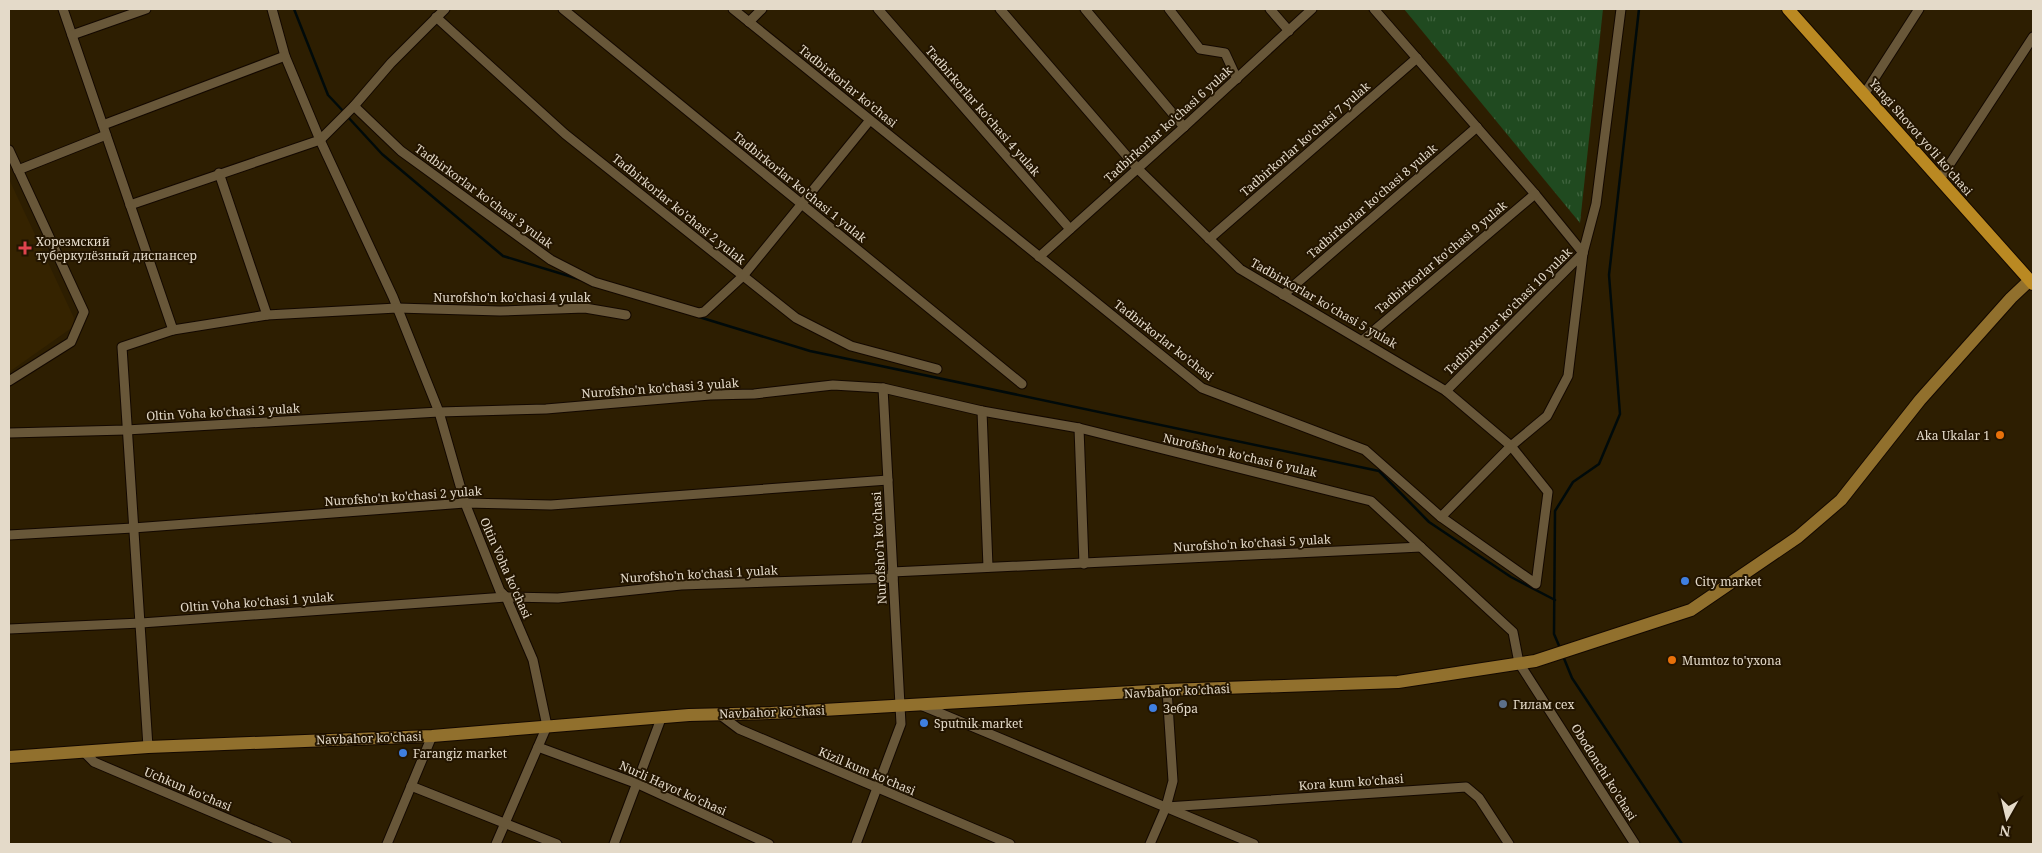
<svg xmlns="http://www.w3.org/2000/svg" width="2042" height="853" font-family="'Noto Serif',serif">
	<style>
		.built { fill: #352300 }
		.grass { fill: url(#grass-tufts) }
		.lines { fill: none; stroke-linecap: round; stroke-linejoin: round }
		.stream { stroke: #000a0a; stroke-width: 2.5 }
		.street-casing { stroke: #130800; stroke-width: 11 }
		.secondary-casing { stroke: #130800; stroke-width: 14 }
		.primary-casing { stroke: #130800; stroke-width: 14 }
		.street { stroke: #685739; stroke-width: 9 }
		.secondary { stroke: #91702d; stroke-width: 12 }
		.primary { stroke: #ba8922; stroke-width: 12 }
		.health-dot { fill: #e0444e; stroke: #231500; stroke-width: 2 }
		.food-dot { fill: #e8710a; stroke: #231500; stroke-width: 2 }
		.shop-dot { fill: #3f7fe0; stroke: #231500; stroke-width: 2 }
		.service-dot { fill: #5c6f8a; stroke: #231500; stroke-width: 2 }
		.labels { text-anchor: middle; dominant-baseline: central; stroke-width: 4; stroke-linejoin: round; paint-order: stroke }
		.street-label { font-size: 12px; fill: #e4dac9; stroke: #231500 }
		.poi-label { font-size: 12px; fill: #e4dac9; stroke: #231500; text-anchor: start }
	</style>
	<defs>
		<pattern id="grass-tufts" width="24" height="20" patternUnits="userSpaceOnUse" patternTransform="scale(1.25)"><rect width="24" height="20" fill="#204a20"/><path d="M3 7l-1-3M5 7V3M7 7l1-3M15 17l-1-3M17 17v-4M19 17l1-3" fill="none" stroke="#40643f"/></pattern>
	</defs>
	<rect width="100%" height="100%" fill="#2d1e01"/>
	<!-- built -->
	<path class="built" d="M 9,179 L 74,318 L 73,327 L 9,372 Z"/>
	<!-- grass -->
	<path class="grass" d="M 1404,9 L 1603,9 L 1580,223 Z"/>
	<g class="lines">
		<!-- stream -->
		<g class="stream">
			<path d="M 294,9 L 328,95 L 344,112"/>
			<path d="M 347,116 L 382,154 L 503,256 L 582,280"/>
			<path d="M 699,317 L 810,351 L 1379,471 L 1429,522 L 1511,577 L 1555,600"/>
			<path d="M 1560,648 L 1554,634 L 1555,511 L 1573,482 L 1599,464 L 1620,414 L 1609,275 L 1639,9"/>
			<path d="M 1563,656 L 1572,678 L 1682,844"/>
		</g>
		<!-- street casing -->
		<g class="street-casing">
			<g id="street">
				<path d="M 63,9 L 173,330"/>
				<path d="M 272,9 L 285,56 L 320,140 L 393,297 L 439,412 L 465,503 L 500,591 L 506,597 L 533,660 L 547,726 L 496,844"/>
				<path d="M 563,9 L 1022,384"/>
				<path d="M 733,9 L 1202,388 L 1365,450 L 1441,517 L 1536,584 L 1548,492 L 1511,446 L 1446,391 L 1240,269 L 1138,169 L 1000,9"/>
				<path d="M 878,9 L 1070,229"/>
				<path d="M 1085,9 L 1184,127"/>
				<path d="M 1169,9 L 1200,49 L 1225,53 L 1237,79"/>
				<path d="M 1270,9 L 1289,31"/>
				<path d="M 1374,9 L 1535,194 L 1583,253"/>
				<path d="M 436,17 L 565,134 L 796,318 L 851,346 L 937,369"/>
				<path d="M 749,22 L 762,9"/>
				<path d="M 72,35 L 146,9"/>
				<path d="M 1865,93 L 1919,9"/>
				<path d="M 354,106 L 401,151 L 551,260 L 594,282 L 699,313 L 704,312 L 743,276 L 870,120"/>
				<path d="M 103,125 L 285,56"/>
				<path d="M 9,150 L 84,312 L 71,342 L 9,381"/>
				<path d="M 18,170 L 106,135"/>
				<path d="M 219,173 L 267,315"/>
				<path d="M 1940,179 L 2033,37"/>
				<path d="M 130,205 L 320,140 L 354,106 L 391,63 L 445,9"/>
				<path d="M 1209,239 L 1417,58"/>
				<path d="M 1583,253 L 1596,204 L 1621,9"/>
				<path d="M 1039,257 L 1184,127 L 1312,9"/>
				<path d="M 1283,295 L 1477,127"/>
				<path d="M 1363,340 L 1535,194"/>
				<path d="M 982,411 L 988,567"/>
				<path d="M 1079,428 L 1084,564"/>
				<path d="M 9,433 L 126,430 L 439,412 L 546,409 L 710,395 L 754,394 L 833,385 L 883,388 L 982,411 L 1079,428 L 1371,501 L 1513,632 L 1519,663 L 1635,844"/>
				<path d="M 1441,517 L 1511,446 L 1547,416 L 1568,376 L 1583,253 L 1446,391"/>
				<path d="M 9,535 L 133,528 L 465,503 L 551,505 L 888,480"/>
				<path d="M 892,572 L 1421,547"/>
				<path d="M 9,629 L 141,623 L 506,597 L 558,598 L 681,585 L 893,578"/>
				<path d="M 923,706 L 1254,844"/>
				<path d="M 719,714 L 739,729 L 1010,844"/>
				<path d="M 148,747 L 122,347 L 173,330 L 267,315 L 397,308 L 500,311 L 585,308 L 626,315"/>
				<path d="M 538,747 L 638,784 L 769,844"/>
				<path d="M 83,751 L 94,762 L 287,844"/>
				<path d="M 411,786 L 557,844"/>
				<path d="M 1166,807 L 1466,787 L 1479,798 L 1509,844"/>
				<path d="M 387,844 L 432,736"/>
				<path d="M 614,844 L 662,716"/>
				<path d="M 856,844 L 901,724 L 883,388"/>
				<path d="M 1150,844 L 1166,807 L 1173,781 L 1167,690"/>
			</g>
		</g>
		<!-- secondary casing -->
		<g class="secondary-casing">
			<path id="secondary" d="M 9,757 L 148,747 L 432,736 L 689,715 L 771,713 L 1167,690 L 1398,682 L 1535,661 L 1691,610 L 1798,537 L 1841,500 L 1920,400 L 2011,298 L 2030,280"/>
		</g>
		<!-- primary casing -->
		<g class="primary-casing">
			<path id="primary" d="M 1788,9 L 2033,284"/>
		</g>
		<!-- street -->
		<use href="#street" class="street"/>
		<!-- secondary -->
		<use href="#secondary" class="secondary"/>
		<!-- primary -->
		<use href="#primary" class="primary"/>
	</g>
	<!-- markers -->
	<path class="health-dot" d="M22.5 240.5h5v5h5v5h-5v5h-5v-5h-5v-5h5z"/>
	<g class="food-dot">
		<circle cx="2000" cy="435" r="5"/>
		<circle cx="1672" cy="660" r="5"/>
	</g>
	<g class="shop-dot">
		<circle cx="1685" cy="581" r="5"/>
		<circle cx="1153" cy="708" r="5"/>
		<circle cx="924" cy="723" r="5"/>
		<circle cx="403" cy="753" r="5"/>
	</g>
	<circle class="service-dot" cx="1503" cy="704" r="5"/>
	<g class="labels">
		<!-- street labels -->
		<g class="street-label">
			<text transform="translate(848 86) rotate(39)">Tadbirkorlar ko'chasi</text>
			<text transform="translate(983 111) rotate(49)">Tadbirkorlar ko'chasi 4 yulak</text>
			<text transform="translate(1168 124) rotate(-42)">Tadbirkorlar ko'chasi 6 yulak</text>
			<text transform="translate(1921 137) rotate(49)">Yangi Shovot yo'li ko'chasi</text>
			<text transform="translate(1305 139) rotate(-41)">Tadbirkorlar ko'chasi 7 yulak</text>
			<text transform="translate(800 187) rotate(39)">Tadbirkorlar ko'chasi 1 yulak</text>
			<text transform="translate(484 196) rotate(36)">Tadbirkorlar ko'chasi 3 yulak</text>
			<text transform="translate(1372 201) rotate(-41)">Tadbirkorlar ko'chasi 8 yulak</text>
			<text transform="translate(679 209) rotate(39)">Tadbirkorlar ko'chasi 2 yulak</text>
			<text transform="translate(1441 257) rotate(-40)">Tadbirkorlar ko'chasi 9 yulak</text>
			<text x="512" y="297">Nurofsho'n ko'chasi 4 yulak</text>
			<text transform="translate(1324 303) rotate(30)">Tadbirkorlar ko'chasi 5 yulak</text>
			<text transform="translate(1508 311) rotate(-45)">Tadbirkorlar ko'chasi 10 yulak</text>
			<text transform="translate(1164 340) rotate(38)">Tadbirkorlar ko'chasi</text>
			<text transform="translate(660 388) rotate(-4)">Nurofsho'n ko'chasi 3 yulak</text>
			<text transform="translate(223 412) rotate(-3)">Oltin Voha ko'chasi 3 yulak</text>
			<text transform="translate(1240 455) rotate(13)">Nurofsho'n ko'chasi 6 yulak</text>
			<text transform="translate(403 496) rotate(-4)">Nurofsho'n ko'chasi 2 yulak</text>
			<text transform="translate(1252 543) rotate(-3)">Nurofsho'n ko'chasi 5 yulak</text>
			<text transform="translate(879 548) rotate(-93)">Nurofsho'n ko'chasi</text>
			<text transform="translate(506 568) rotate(66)">Oltin Voha ko'chasi</text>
			<text transform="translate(699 574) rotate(-3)">Nurofsho'n ko'chasi 1 yulak</text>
			<text transform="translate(257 602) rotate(-4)">Oltin Voha ko'chasi 1 yulak</text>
			<text transform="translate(1177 691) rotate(-3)">Navbahor ko'chasi</text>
			<text transform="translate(772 712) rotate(-2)">Navbahor ko'chasi</text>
			<text transform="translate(369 738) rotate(-2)">Navbahor ko'chasi</text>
			<text transform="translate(867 771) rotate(23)">Kizil kum ko'chasi</text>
			<text transform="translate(1604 772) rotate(58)">Obodonchi ko'chasi</text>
			<text transform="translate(1351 782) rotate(-4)">Kora kum ko'chasi</text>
			<text transform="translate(673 788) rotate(24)">Nurli Hayot ko'chasi</text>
			<text transform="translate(188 789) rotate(23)">Uchkun ko'chasi</text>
		</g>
		<!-- poi labels -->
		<g class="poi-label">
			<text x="36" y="241">Хорезмский<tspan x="36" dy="14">туберкулёзный диспансер</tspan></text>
			<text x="1990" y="435" text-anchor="end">Aka Ukalar 1</text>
			<text x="1695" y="581">City market</text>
			<text x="1682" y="660">Mumtoz to'yxona</text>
			<text x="1513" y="704">Гилам сех</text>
			<text x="1163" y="708">Зебра</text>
			<text x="934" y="723">Sputnik market</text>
			<text x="413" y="753">Farangiz market</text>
		</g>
	</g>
	<!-- border -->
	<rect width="2042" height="853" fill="none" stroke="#e4dac9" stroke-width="20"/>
	<!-- north arrow -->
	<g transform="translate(2007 818) rotate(188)" stroke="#231500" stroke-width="4" paint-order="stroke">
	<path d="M0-4L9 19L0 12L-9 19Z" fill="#e4dac9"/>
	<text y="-8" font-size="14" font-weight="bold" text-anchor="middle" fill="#e4dac9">N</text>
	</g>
</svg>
